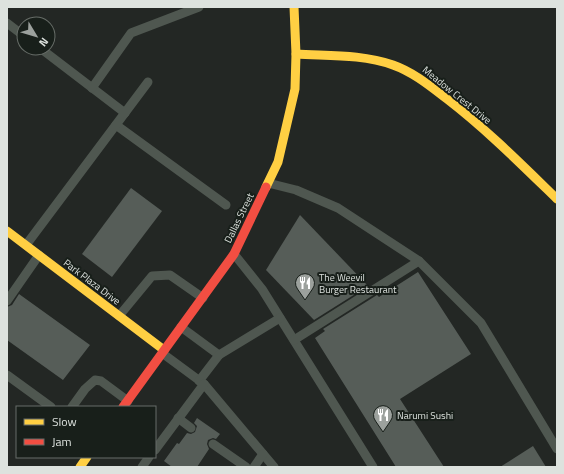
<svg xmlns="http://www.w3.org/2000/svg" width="564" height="474" font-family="'Titillium Web',sans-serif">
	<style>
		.building { fill: #565d58 }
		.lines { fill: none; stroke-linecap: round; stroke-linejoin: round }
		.lane { stroke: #4f5750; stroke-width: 9 }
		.slow { stroke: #ffcf43; stroke-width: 9 }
		.jam { stroke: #f24e42; stroke-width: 9 }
		.labels { text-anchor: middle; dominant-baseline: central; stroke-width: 4; stroke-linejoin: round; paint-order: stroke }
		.street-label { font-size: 10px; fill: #dde2de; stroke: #181f1a }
		.poi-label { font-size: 10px; fill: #dde2de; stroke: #181f1a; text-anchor: start }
	</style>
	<rect width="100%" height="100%" fill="#232724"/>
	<!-- building -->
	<g class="building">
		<path d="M 131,188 L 162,211 L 112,277 L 82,254 Z"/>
		<path d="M 300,215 L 368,286 L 314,320 L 266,270 Z"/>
		<path d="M 418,272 L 471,354 L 400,399 L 444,467 L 396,467 L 315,338 L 325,331 L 323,329 L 377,295 L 379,297 Z"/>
		<path d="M 19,294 L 90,345 L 63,380 L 7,340 L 7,307 L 12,305 Z"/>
		<path d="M 197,418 L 220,434 L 216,439 L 213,438 L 208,440 L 207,444 L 209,449 L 197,467 L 172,467 L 164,461 L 177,443 L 179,444 L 187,433 L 191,434 L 195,432 L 197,426 L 194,423 Z"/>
		<path d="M 533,446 L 546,467 L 500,467 Z"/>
	</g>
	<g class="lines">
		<!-- lane -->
		<g class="lane">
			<path d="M 7,23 L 24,36"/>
			<path d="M 40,48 L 125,113"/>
			<path d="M 92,88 L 131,33 L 199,7"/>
			<path d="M 116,125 L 226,205"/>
			<path d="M 268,183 L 296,190 L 338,208 L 419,261 L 481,323 L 557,449"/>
			<path d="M 26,245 L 148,82"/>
			<path d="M 234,254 L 262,289 L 373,467"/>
			<path d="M 7,301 L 39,255"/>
			<path d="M 119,316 L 152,276 L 170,275 L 203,298"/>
			<path d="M 181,327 L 219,355"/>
			<path d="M 294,340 L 419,261"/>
			<path d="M 162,353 L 204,384 L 274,467"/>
			<path d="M 7,375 L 51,407"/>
			<path d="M 199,381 L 219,355 L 280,318"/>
			<path d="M 72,407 L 85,389 L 95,380 L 101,381 L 128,401"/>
			<path d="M 178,418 L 191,428"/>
			<path d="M 213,444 L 246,467"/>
			<path d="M 155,450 L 204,384"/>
			<path d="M 142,467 L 149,457"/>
			<path d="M 254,467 L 263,454"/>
		</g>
		<!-- slow -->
		<g class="slow">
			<path d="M 296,54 C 328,56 362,54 393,65 C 413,72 430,86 447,99 C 486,129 521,164 557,199"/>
			<path d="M 266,187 L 278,162 L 295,89 L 296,54 L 294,7"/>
			<path d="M 7,231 L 164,350"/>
			<path d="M 80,467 L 87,457"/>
		</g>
		<!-- jam -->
		<path class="jam" d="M 123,407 L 234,254 L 266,187"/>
	</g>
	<!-- icons -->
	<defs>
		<g id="restaurant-pin" transform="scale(1)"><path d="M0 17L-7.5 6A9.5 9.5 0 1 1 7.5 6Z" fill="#9ca19d" stroke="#181f1a"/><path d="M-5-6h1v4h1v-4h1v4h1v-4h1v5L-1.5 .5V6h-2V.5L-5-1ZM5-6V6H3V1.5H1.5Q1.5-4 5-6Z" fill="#fff"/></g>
	</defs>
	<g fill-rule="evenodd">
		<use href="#restaurant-pin" x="305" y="283"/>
		<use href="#restaurant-pin" x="383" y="415"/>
	</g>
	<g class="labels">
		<!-- street labels -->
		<g class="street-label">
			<text transform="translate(457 95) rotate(39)">Meadow Crest Drive</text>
			<text transform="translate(239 218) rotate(-64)">Dallas Street</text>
			<text transform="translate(92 282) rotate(37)">Park Plaza Drive</text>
		</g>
		<!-- poi labels -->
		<g class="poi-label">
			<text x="319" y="277">The Weevil<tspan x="319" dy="12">Burger Restaurant</tspan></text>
			<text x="397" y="415">Narumi Sushi</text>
		</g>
	</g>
	<!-- border -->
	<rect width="564" height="474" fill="none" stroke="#dde2de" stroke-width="16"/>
	<!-- legend -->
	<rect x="16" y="406" width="140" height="52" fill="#181f1a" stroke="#676d68"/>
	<rect x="24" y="419" width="20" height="6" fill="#ffcf43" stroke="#676d68"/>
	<text x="52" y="426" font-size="12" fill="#dde2de">Slow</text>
	<rect x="24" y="439" width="20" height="6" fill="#f24e42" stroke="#676d68"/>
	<text x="52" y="446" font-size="12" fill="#dde2de">Jam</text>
	<!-- north arrow -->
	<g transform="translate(36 36) rotate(128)"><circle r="19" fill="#181f1a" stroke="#676d68"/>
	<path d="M0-3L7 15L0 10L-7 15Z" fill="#9ca19d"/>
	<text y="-6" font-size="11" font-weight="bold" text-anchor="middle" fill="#dde2de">N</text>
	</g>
</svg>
